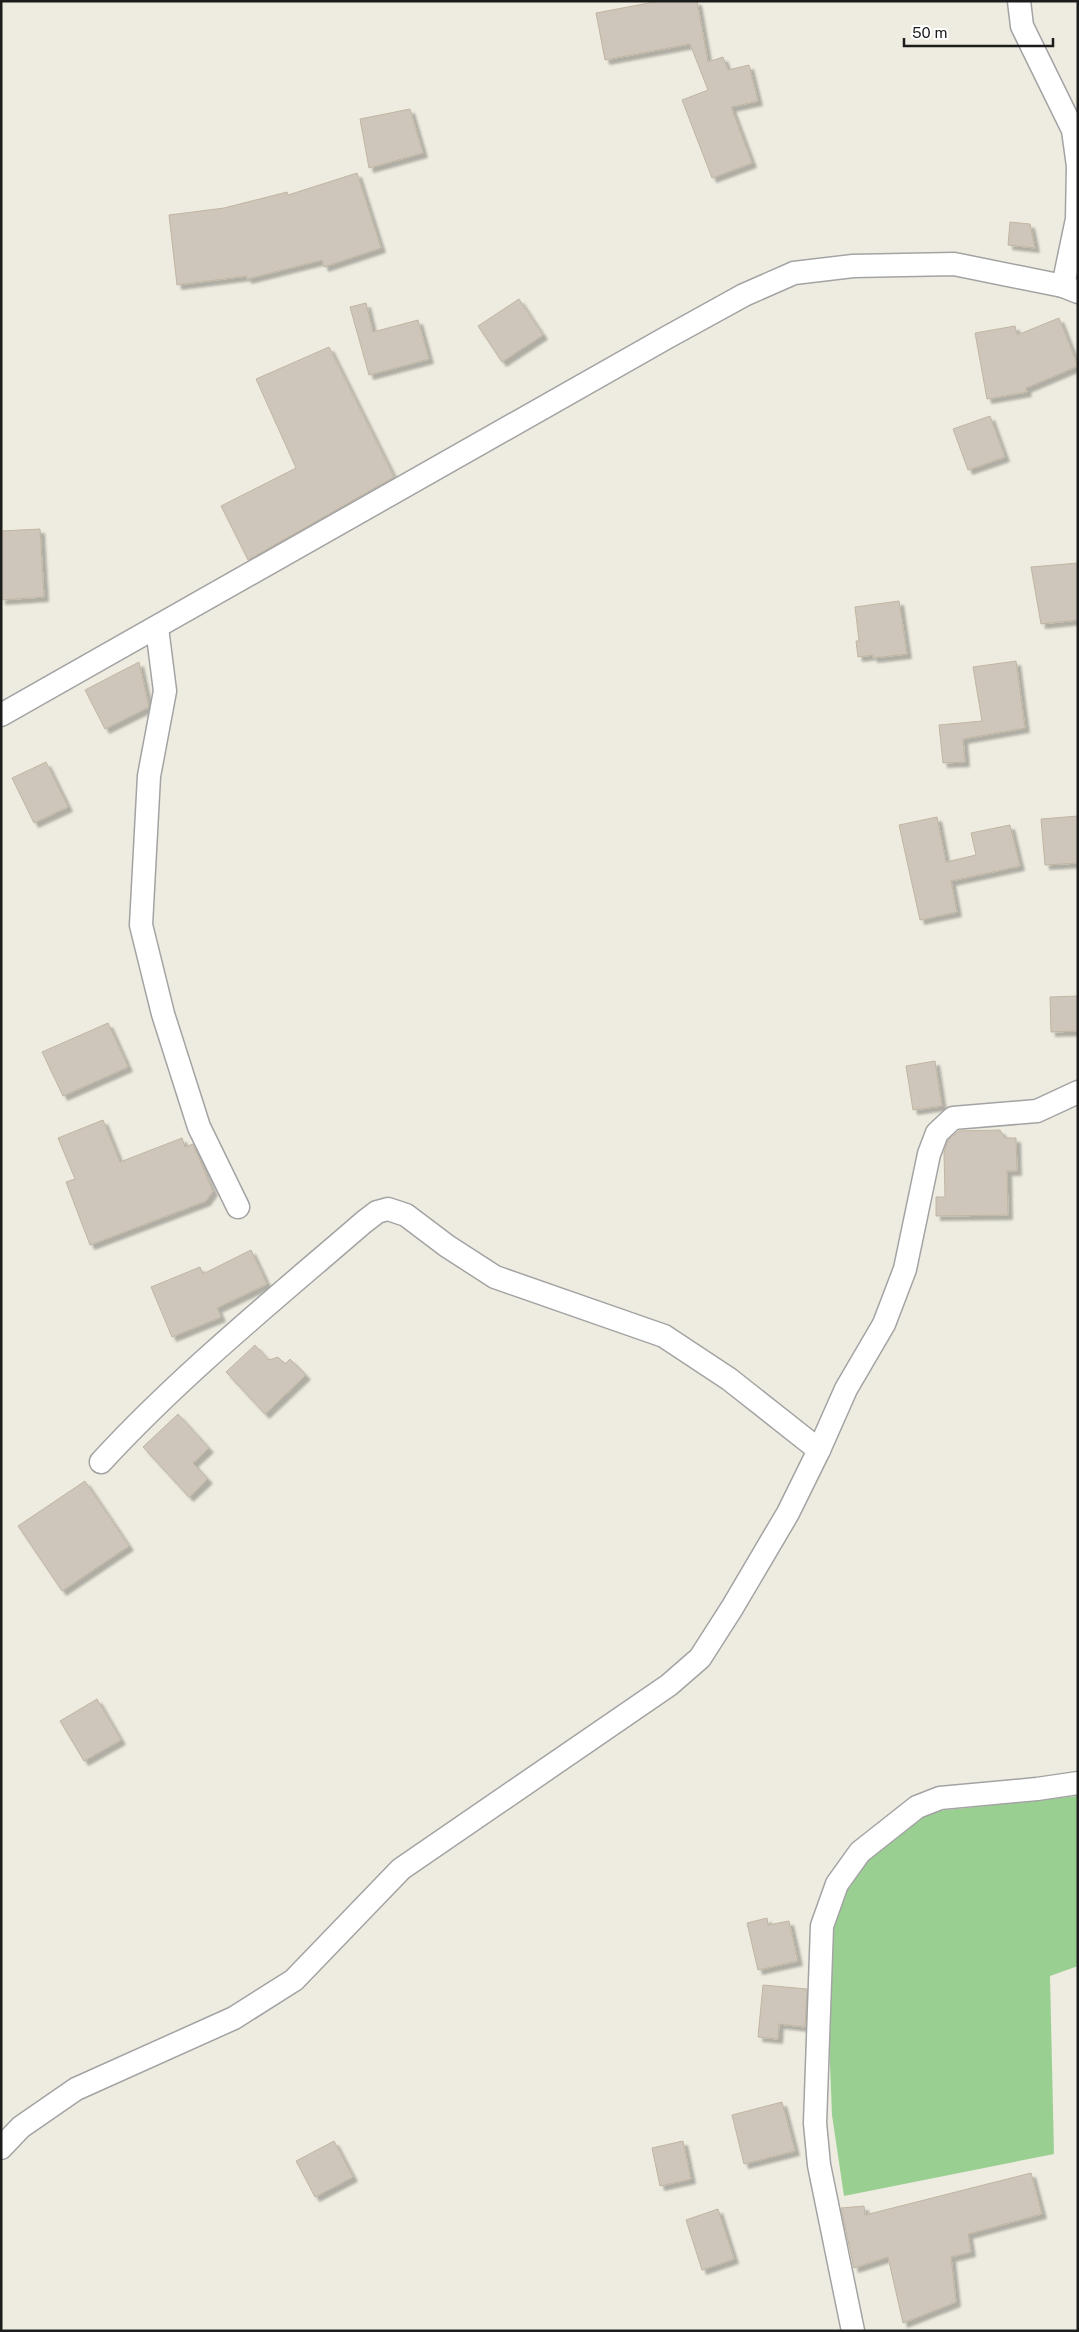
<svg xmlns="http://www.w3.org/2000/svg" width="1079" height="2332" font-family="'Public Sans',sans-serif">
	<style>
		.forest { fill: #99d092 }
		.building { fill: #cec6ba; stroke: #c0b5a2; filter: url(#shadow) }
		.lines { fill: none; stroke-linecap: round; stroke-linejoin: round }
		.street-casing { stroke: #a3a3a3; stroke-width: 25 }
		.street { stroke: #fff; stroke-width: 22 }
	</style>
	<defs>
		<filter id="shadow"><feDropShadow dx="4.5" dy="4.5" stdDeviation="1" flood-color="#0004"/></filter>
	</defs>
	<rect width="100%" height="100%" fill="#eeece0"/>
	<!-- forest -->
	<path class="forest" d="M 1078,1796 L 1078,1966 L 1050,1976 L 1054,2154 L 844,2196 L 832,2115 L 829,2039 L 832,1925 L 842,1896 L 872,1856 L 928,1812 Z"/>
	<!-- building -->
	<g class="building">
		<path d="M 659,1 L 697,1 L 708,62 L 723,57 L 728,70 L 749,65 L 758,101 L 731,107 L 752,163 L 712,178 L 682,100 L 708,90 L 690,44 L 605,60 L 596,13 Z"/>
		<path d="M 410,109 L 423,153 L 369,168 L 360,119 Z"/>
		<path d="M 357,173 L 381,248 L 324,267 L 322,260 L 247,279 L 247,276 L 177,285 L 169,215 L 224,208 L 287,192 L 288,195 Z"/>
		<path d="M 1010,222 L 1030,224 L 1035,248 L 1008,245 Z"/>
		<path d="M 519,299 L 543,335 L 502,362 L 478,326 Z"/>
		<path d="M 366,303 L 373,332 L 418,320 L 429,359 L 369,375 L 350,307 Z"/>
		<path d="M 1059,318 L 1078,366 L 1026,388 L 1027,392 L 987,399 L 975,333 L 1015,326 L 1017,335 Z"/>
		<path d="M 329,347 L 394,477 L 248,560 L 221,506 L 296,468 L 256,379 Z"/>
		<path d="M 990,416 L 1005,457 L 968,470 L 953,429 Z"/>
		<path d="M 40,529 L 44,597 L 1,600 L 1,531 Z"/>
		<path d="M 1078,563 L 1078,620 L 1041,624 L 1031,567 Z"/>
		<path d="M 899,601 L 907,654 L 873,658 L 873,655 L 858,657 L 856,641 L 859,641 L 855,607 Z"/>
		<path d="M 1016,661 L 1025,728 L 963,739 L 965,762 L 943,763 L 939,725 L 982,721 L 973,667 Z"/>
		<path d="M 139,662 L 149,707 L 105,729 L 85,690 Z"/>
		<path d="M 46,762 L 68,807 L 34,823 L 12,778 Z"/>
		<path d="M 1078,816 L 1078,863 L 1045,865 L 1041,819 Z"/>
		<path d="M 937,817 L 946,862 L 976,855 L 971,833 L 1010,825 L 1020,866 L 951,881 L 957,912 L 920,920 L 899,825 Z"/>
		<path d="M 1078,996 L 1078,1031 L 1051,1032 L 1050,997 Z"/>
		<path d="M 108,1023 L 128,1067 L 63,1096 L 42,1052 Z"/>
		<path d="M 935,1061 L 942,1106 L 913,1110 L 906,1066 Z"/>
		<path d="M 103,1120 L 120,1162 L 182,1138 L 185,1147 L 193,1144 L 213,1191 L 206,1201 L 90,1245 L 66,1182 L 75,1179 L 58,1138 Z"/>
		<path d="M 1000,1130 L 1005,1138 L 1016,1138 L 1017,1171 L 1007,1171 L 1008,1215 L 936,1216 L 936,1197 L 945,1197 L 944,1152 L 948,1140 L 959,1131 Z"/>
		<path d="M 251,1250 L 267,1284 L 217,1308 L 221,1317 L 172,1337 L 151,1287 L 200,1267 L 203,1274 Z"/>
		<path d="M 255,1345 L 269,1360 L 278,1357 L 285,1364 L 290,1359 L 306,1375 L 265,1414 L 226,1372 Z"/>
		<path d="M 178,1414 L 209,1448 L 193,1463 L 208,1479 L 189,1497 L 143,1447 Z"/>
		<path d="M 85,1481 L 129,1546 L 62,1591 L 18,1526 Z"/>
		<path d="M 97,1699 L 121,1740 L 84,1761 L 60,1721 Z"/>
		<path d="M 767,1918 L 768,1925 L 789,1921 L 798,1961 L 758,1970 L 747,1923 Z"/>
		<path d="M 763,1985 L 807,1989 L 805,2027 L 779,2024 L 778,2039 L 758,2037 Z"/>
		<path d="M 782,2102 L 795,2151 L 744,2164 L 732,2115 Z"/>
		<path d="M 334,2141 L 353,2177 L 315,2197 L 296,2161 Z"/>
		<path d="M 683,2141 L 691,2179 L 660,2186 L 652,2148 Z"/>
		<path d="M 1031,2173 L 1042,2214 L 968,2234 L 971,2252 L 951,2257 L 956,2302 L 903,2323 L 888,2257 L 854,2268 L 841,2208 L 864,2206 L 865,2215 Z"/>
		<path d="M 718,2209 L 734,2259 L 702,2270 L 686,2220 Z"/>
	</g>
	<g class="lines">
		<!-- street casing -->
		<g class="street-casing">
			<g id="street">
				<path d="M 1019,1 L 1022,26 L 1073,130 L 1078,166 L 1077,219 L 1063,286"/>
				<path d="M 157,628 L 165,691 L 149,776 L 141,925 L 163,1014 L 199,1127 L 238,1207"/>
				<path d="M 1,715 L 666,338 L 744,295 L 794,273 L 853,266 L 954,264 L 1063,286 L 1078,292"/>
				<path d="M 101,1462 C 181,1375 275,1299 364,1222 L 377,1212 L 388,1209 L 406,1215 L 447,1246 L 495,1277 L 664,1336 L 729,1379 L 819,1450"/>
				<path d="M 1,2148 L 21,2127 L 76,2089 L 234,2018 L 294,1980 L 401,1869 L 669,1685 L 700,1658 L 732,1608 L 788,1513 L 819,1450 L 846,1389 L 884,1324 L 905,1269 L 929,1154 L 937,1133 L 953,1118 L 1037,1111 L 1078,1092"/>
				<path d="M 853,2331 L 819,2165 L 815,2123 L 822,1926 L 837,1884 L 860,1852 L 917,1807 L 940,1798 L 1037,1789 L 1078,1783"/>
			</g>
		</g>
		<!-- street -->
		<use href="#street" class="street"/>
	</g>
	<!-- border -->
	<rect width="1079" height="2332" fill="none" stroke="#1c1c1c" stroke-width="5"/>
	<!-- scale -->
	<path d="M904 38v8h149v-8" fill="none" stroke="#1c1c1c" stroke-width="2.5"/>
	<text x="912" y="38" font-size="15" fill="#1c1c1c" stroke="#ffffff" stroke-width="4" paint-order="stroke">50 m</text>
</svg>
